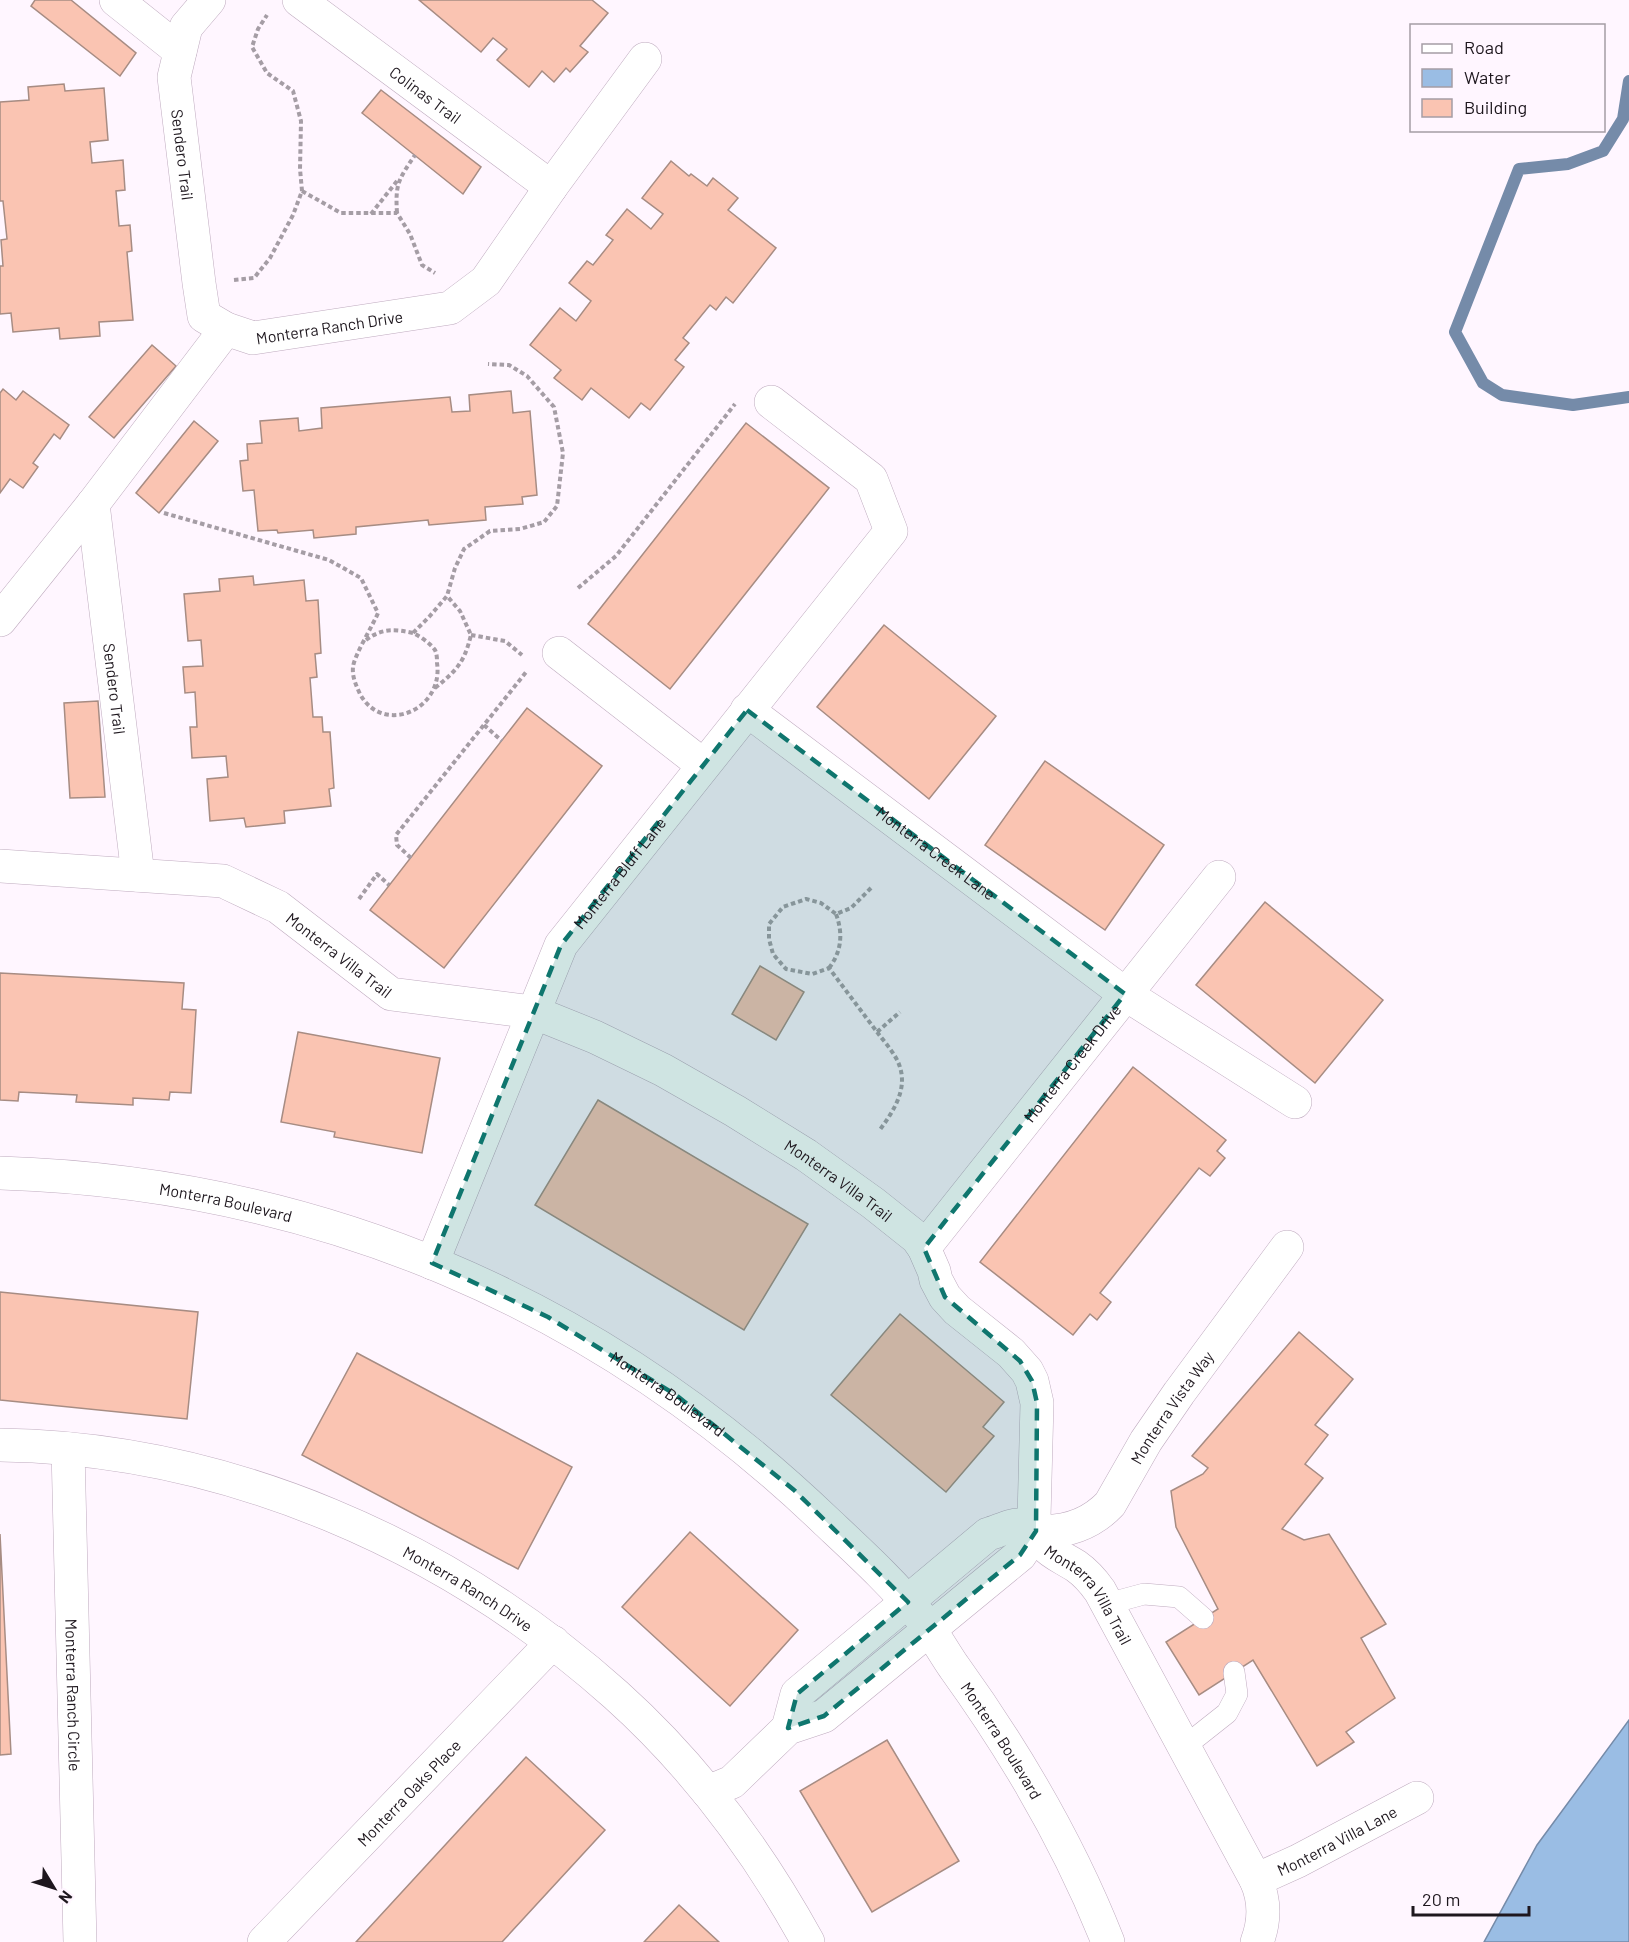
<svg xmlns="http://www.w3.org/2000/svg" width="1629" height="1942" font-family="Barlow,sans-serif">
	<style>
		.water { fill: #9abde4; stroke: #758ba9; stroke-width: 1.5 }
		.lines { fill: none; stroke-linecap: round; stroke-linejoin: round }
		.stream { stroke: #758ba9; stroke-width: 12 }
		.building { fill: #fac4b2; stroke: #a78c83; stroke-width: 1.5 }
		.lane-casing { stroke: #bfabbf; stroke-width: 22 }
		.street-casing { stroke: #bfabbf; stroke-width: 34 }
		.secondary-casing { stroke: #bfabbf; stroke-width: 34 }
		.path { stroke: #a59da5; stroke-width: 4; stroke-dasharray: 4.5 3; stroke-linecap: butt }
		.lane { stroke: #fff; stroke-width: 21 }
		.street { stroke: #fff; stroke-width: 33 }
		.secondary { stroke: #fff; stroke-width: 33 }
		.marked { fill: #0f766e; fill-opacity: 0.2; stroke: #0f766e; stroke-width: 4.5; stroke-dasharray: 12 8; stroke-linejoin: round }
		.labels { text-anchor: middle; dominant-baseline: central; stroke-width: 5; stroke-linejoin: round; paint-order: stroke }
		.street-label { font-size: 16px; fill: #1e171e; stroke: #fff6ff }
	</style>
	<rect width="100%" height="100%" fill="#fff6ff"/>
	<!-- water -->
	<path class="water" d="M 1629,1720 L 1629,1942 L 1484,1942 L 1537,1845 Z"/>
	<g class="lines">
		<!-- stream -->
		<path class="stream" d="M 1629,81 L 1623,119 L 1603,151 L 1568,164 L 1519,169 L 1455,332 L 1483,383 L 1502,395 L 1573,405 L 1629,397"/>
	</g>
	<!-- building -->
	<g class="building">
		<path d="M 35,0 L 71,0 L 136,53 L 120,76 L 31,6 Z"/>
		<path d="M 419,0 L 592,0 L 608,13 L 580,46 L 588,52 L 570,72 L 566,68 L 554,82 L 542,71 L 529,87 L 497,60 L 507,49 L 493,38 L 481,52 Z"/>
		<path d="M 64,84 L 65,91 L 104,88 L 108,140 L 90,142 L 92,163 L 123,160 L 125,190 L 116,191 L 119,226 L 130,225 L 132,251 L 127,252 L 133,320 L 99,322 L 100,336 L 60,339 L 59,328 L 13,332 L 11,313 L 0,314 L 0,266 L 3,266 L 1,240 L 7,239 L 3,201 L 0,201 L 0,102 L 29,100 L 28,87 Z"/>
		<path d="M 381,90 L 481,167 L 463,194 L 362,113 Z"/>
		<path d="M 671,161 L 689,176 L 691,174 L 707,186 L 713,178 L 738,198 L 728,210 L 776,248 L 733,303 L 726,297 L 716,310 L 710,305 L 683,338 L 689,343 L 675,360 L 684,367 L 650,410 L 641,403 L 629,418 L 591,388 L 582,400 L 554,378 L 561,370 L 530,345 L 560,308 L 576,321 L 591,301 L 569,283 L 587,261 L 593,265 L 613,240 L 606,235 L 627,209 L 651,229 L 663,214 L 642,198 Z"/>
		<path d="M 152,345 L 176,366 L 114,438 L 89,417 Z"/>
		<path d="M 3,389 L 16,400 L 23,391 L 69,425 L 60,439 L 54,434 L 33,463 L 38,467 L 23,488 L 10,479 L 0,493 L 0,393 Z"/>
		<path d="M 511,391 L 513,413 L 530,411 L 537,495 L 522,497 L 523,504 L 485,507 L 486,520 L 429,525 L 428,520 L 356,527 L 356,534 L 314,538 L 313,530 L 278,533 L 277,530 L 258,531 L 254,490 L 243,491 L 240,461 L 248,460 L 247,444 L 262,443 L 260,421 L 298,418 L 299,431 L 322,428 L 321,408 L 450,397 L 452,412 L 470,411 L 469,395 Z"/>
		<path d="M 194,421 L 218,441 L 159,513 L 136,493 Z"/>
		<path d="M 746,423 L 829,488 L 670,689 L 588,624 Z"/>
		<path d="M 253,576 L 254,585 L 304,580 L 306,601 L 318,600 L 321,653 L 315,654 L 317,677 L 310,678 L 313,717 L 322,717 L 323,732 L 330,732 L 334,788 L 329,789 L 331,806 L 284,811 L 285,823 L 246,827 L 244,818 L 210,821 L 207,779 L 228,777 L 226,756 L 192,758 L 190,727 L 197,727 L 195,692 L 185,693 L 183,667 L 203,666 L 201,640 L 188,641 L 184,594 L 220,591 L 219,579 Z"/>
		<path d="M 884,625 L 996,716 L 929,799 L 817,707 Z"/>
		<path d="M 98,701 L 105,797 L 70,798 L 64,703 Z"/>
		<path d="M 527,708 L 602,766 L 444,968 L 370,910 Z"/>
		<path d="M 1045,761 L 1164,845 L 1105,930 L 985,845 Z"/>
		<path d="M 1265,902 L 1383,1000 L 1315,1083 L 1196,985 Z"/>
		<path d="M 760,966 L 804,992 L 776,1040 L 732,1014 Z"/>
		<path d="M 0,973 L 184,983 L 182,1009 L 196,1010 L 191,1093 L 170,1092 L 169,1100 L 133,1098 L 133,1105 L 76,1102 L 77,1095 L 19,1092 L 18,1101 L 0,1100 Z"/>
		<path d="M 298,1032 L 440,1058 L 422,1153 L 334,1137 L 335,1132 L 281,1122 Z"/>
		<path d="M 1133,1067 L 1226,1140 L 1217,1151 L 1225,1158 L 1210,1176 L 1199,1168 L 1100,1293 L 1111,1302 L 1097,1320 L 1090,1314 L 1073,1335 L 980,1262 Z"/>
		<path d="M 598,1100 L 808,1224 L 744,1330 L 535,1205 Z"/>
		<path d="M 0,1292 L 198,1312 L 187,1419 L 0,1400 Z"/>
		<path d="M 900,1314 L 1004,1402 L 983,1427 L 994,1436 L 946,1492 L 831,1395 Z"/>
		<path d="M 1299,1332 L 1353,1379 L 1315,1425 L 1328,1435 L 1305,1464 L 1323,1478 L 1282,1529 L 1304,1540 L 1329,1534 L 1386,1624 L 1361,1638 L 1395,1698 L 1346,1732 L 1354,1742 L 1317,1766 L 1253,1660 L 1199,1695 L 1166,1642 L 1218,1609 L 1176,1527 L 1171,1491 L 1203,1474 L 1208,1468 L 1192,1456 Z"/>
		<path d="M 357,1353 L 572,1467 L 518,1569 L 302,1455 Z"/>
		<path d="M 690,1532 L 798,1630 L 730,1706 L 622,1607 Z"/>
		<path d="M 0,1534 L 11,1754 L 0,1755 Z"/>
		<path d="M 887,1740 L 959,1861 L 872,1912 L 800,1791 Z"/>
		<path d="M 526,1757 L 605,1830 L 502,1942 L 356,1942 Z"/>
		<path d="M 679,1905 L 719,1942 L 644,1942 Z"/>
	</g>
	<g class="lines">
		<!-- lane casing -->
		<g class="lane-casing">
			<g id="lane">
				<path d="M 1107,1604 L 1144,1594 L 1179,1597 L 1203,1618"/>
				<path d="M 1184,1747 L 1227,1713 L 1237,1694 L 1234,1672"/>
			</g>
		</g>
		<!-- street casing -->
		<g class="street-casing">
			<g id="street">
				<path d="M 116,0 L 180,51"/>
				<path id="s1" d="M 209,0 L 186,27 L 174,77 L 199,283 L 204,316 L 226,329 L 253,338 L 450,308 L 486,281 L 551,187 L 645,59"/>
				<path id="s2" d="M 299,0 L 551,187"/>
				<path id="s3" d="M 93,504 L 138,875"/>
				<path d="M 0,620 L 93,504 L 226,329"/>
				<path d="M 559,653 L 703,765"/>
				<path id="s4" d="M 747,710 L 1125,994 L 1295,1102"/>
				<path id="s5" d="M 0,866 L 223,881 L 278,907 L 391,994 L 533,1012 L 595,1037 L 663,1070 L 735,1111 L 806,1155 L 873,1203 L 917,1238 L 924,1248 L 934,1271 L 936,1280 L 945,1297 L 957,1310 L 1011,1353 L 1027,1371 L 1032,1381 L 1037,1403 L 1034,1518 C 1039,1550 1052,1551 1076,1566 C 1086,1573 1093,1581 1100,1591 L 1256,1880 C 1265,1900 1265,1921 1257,1942"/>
				<path id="s6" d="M 924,1248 L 1219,877"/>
				<path id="s7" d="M 432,1263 L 561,945 L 891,531 L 871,479 L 771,402"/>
				<path id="s8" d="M 0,1445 C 227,1448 448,1545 616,1695 C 694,1765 758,1851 808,1942"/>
				<path id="s9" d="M 68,1449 L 80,1942"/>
				<path id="s10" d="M 788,1728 L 797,1694 L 988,1534 C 997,1532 1011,1524 1020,1525 C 1026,1526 1031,1530 1037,1531 C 1065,1533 1091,1524 1110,1504 L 1146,1441 L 1179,1393 L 1287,1247"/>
				<path d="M 708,1792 L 732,1782 L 788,1728 L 824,1716 L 1020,1555 L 1036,1531"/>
				<path id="s11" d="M 1256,1880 L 1298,1861 L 1417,1798"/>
				<path id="s12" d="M 264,1942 L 553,1642"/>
			</g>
		</g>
		<!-- secondary casing -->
		<g class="secondary-casing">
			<g id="secondary">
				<path id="s13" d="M 0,1173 C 317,1183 598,1302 827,1522 C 860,1553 894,1584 922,1619 C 934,1634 943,1651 954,1667 C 1016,1753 1069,1843 1108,1942"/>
			</g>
		</g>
		<!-- path -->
		<g class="path">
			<path d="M 302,191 L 341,213 L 397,213 L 410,234 L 422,265 L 435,273"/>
			<path d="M 397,213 C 395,183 399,179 415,155"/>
			<path d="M 371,214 L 397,181"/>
			<path d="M 234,280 L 254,278 L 270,258 L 293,215 L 302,191 L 300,169 L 301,121 L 293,91 L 267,73 L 252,47 L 258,29 L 267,15"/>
			<path d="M 164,513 L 329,560 L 361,578 L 378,613 C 373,625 354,656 353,667 C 352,677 356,685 360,694 C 383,736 444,710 437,663 C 437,659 437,654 435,650 C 430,643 421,637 413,633 L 429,617 L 447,596 L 455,568 L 464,549 L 490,531 L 520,529 L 544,522 L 557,506 L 563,453 L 554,407 L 527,376 L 509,365 L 488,364"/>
			<path d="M 578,588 L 616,556 L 735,404"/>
			<path d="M 471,635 L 505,641 L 522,655"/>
			<path d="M 366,640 C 382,628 395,629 413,633"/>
			<path d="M 435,688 C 457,670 464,663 471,635 L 460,611 L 447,596"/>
			<path d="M 484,725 L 502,741"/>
			<path d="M 411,858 L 397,845 L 396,835 L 527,671"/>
			<path d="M 871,888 L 851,908 L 836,914 L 821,903 L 806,899 L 783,907 L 769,924 L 769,939 L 773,954 L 786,969 L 812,974 L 829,968 L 877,1032 L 900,1012"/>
			<path d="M 359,899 L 377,874 L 389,885"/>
			<path d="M 829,968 C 842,951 843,933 836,914"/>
			<path d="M 877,1032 C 883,1040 891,1049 896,1058 C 911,1085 895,1109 879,1131"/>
		</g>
		<!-- lane -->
		<use href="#lane" class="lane"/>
		<!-- street -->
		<use href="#street" class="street"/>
		<!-- secondary -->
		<use href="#secondary" class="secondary"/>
	</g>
	<!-- marked area -->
	<path class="marked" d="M 747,710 L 1125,994 L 924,1248 L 945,1297 L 1020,1361 L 1032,1381 L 1037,1403 L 1036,1531 L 1020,1555 L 824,1716 L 788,1728 L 797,1694 L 908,1602 L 794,1490 L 676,1395 L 548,1317 L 432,1263 L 561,945 Z"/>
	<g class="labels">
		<!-- street labels -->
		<g class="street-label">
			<text stroke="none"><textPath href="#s2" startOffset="158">Colinas Trail</textPath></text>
			<text stroke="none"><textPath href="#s1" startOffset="165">Sendero Trail</textPath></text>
			<text stroke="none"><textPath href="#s1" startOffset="459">Monterra Ranch Drive</textPath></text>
			<text stroke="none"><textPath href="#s3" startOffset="186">Sendero Trail</textPath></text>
			<text stroke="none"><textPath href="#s4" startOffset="237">Monterra Creek Lane</textPath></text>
			<text stroke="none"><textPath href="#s7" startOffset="436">Monterra Bluff Lane</textPath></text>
			<text stroke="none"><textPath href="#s5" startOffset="362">Monterra Villa Trail</textPath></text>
			<text stroke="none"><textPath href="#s6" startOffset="237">Monterra Creek Drive</textPath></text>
			<text stroke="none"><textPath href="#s5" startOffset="920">Monterra Villa Trail</textPath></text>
			<text stroke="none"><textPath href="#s13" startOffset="228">Monterra Boulevard</textPath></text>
			<text stroke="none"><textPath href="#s13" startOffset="714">Monterra Boulevard</textPath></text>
			<text stroke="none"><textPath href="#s10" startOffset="531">Monterra Vista Way</textPath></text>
			<text stroke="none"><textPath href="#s8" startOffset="496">Monterra Ranch Drive</textPath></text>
			<text stroke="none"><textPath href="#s5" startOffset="1440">Monterra Villa Trail</textPath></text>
			<text stroke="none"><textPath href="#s9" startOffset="246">Monterra Ranch Circle</textPath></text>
			<text stroke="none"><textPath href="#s13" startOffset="1200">Monterra Boulevard</textPath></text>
			<text stroke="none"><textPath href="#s12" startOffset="208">Monterra Oaks Place</textPath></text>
			<text stroke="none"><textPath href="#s11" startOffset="90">Monterra Villa Lane</textPath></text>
		</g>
	</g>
	<!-- legend -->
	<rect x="1410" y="24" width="195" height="108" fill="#fff6ff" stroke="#a59da5" stroke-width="1.5"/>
	<rect x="1422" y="44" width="30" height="9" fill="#ffffff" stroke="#a59da5" stroke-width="1.5"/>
	<text x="1464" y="54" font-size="18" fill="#1e171e">Road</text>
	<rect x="1422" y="69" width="30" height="18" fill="#9abde4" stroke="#a59da5" stroke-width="1.5"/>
	<text x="1464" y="84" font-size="18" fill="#1e171e">Water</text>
	<rect x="1422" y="99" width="30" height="18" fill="#fac4b2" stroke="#a59da5" stroke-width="1.5"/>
	<text x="1464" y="114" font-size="18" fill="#1e171e">Building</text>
	<!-- north arrow -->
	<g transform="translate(54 1888) rotate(128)" stroke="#fff6ff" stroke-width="4.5" paint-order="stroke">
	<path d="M0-4.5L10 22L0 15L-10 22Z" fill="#1e171e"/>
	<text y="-9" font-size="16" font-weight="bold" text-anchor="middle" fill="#1e171e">N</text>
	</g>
	<!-- scale -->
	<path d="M1413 1906v9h116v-9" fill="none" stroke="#1e171e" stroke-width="3"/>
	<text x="1422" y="1906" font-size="18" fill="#1e171e" stroke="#fff6ff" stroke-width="4.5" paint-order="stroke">20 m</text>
</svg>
